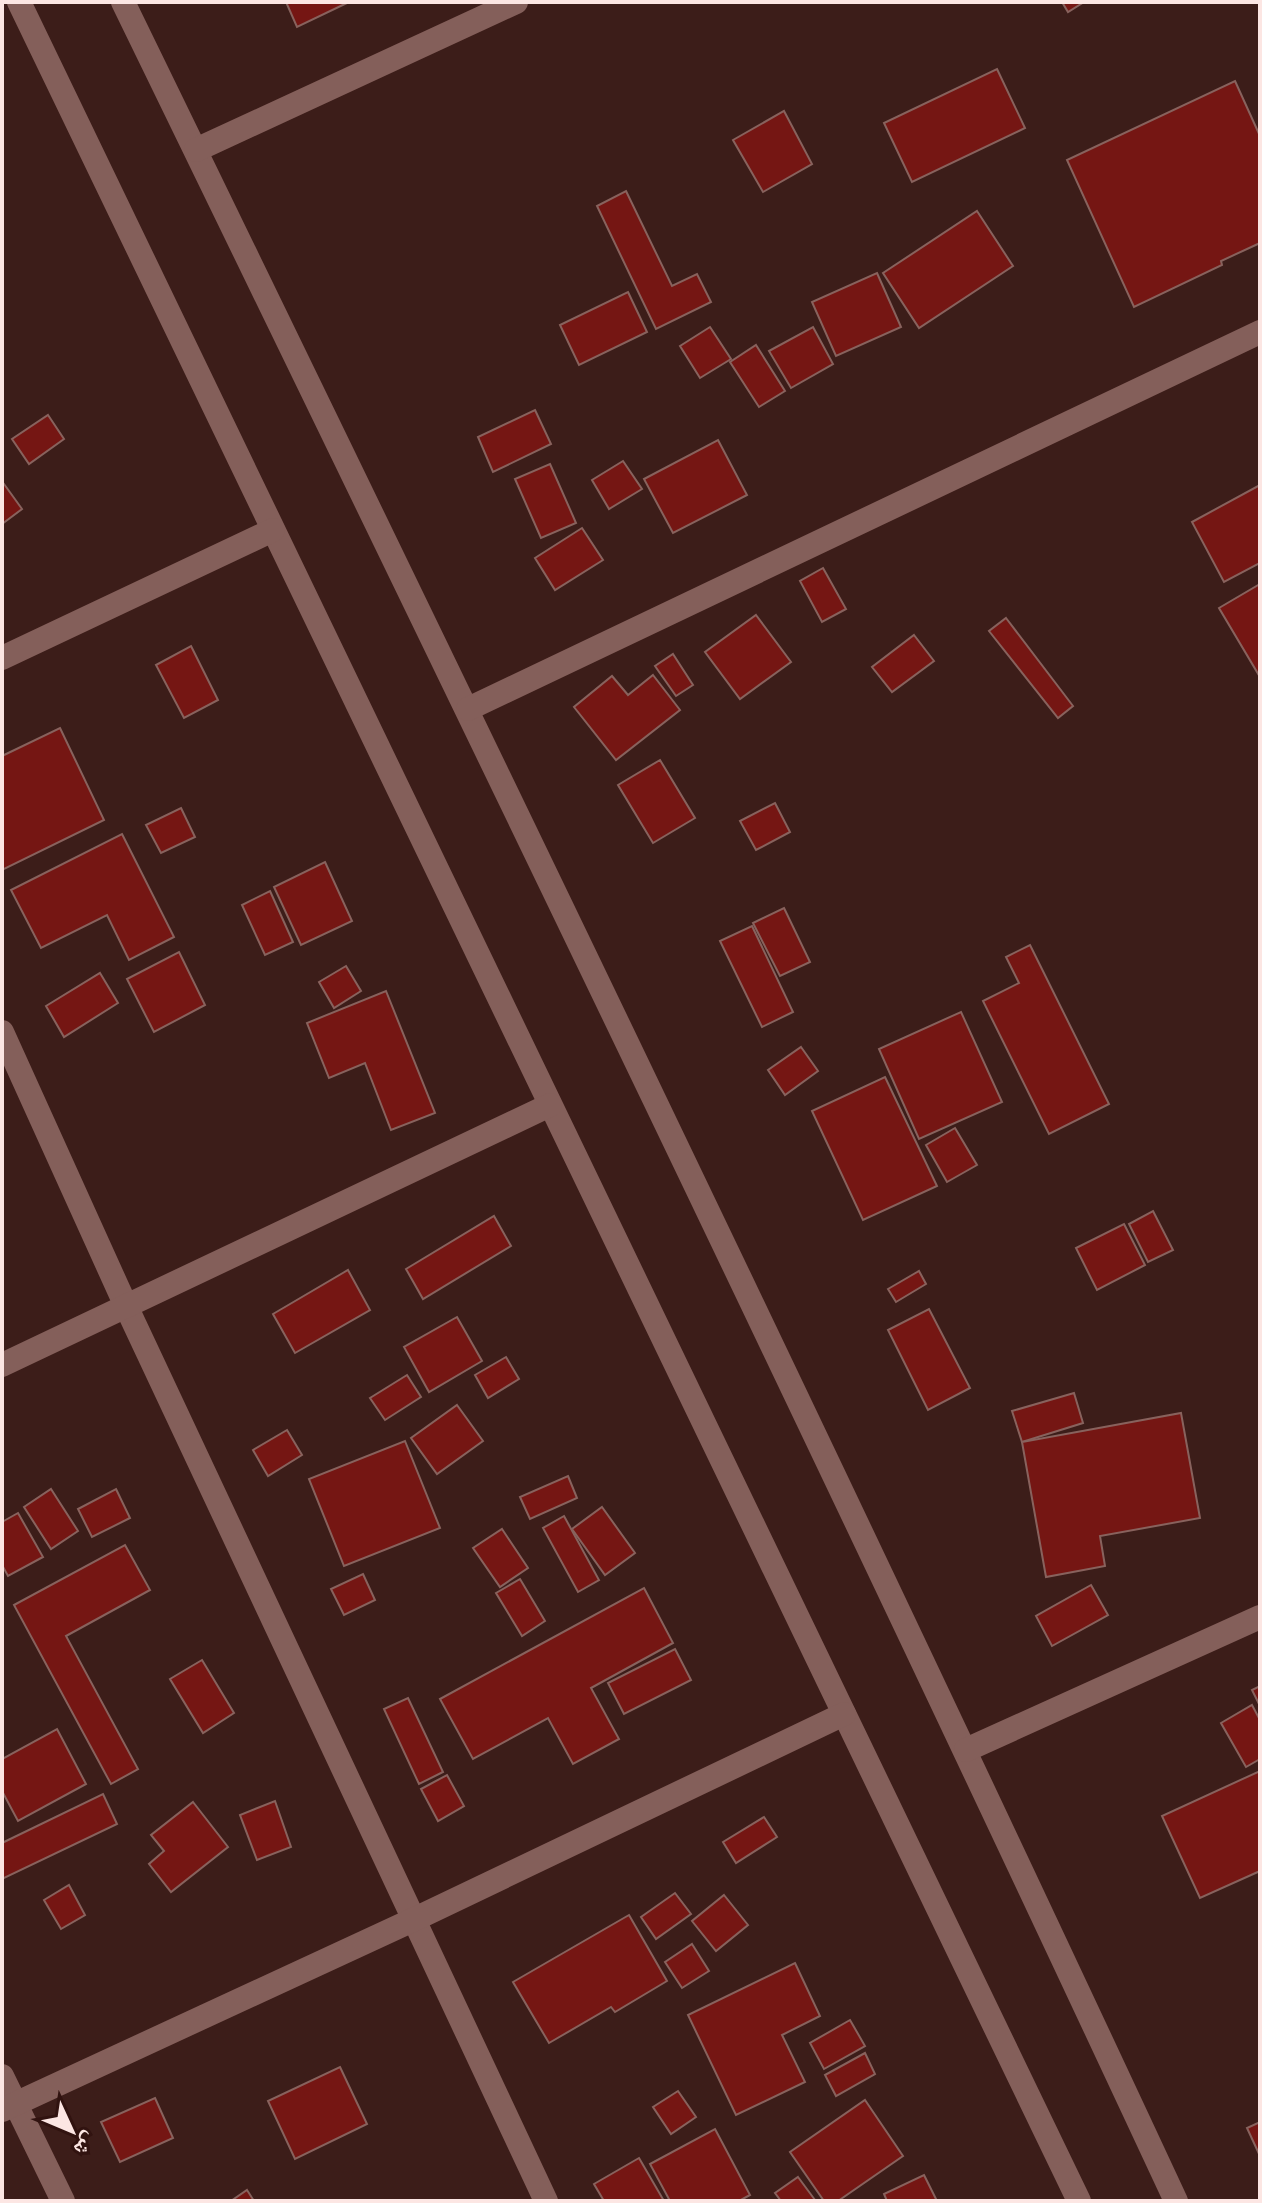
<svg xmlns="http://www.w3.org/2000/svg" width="1262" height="2203" font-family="Inter,'Noto Naskh Arabic',sans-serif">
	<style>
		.building { fill: #751613; stroke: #88625d; stroke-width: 2 }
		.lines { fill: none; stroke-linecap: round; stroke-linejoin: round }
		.minor { stroke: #845f5a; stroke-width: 24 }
	</style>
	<rect width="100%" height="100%" fill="#3c1d19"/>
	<!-- building -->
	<g class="building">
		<path d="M 286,2 L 349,2 L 297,27 Z"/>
		<path d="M 1062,2 L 1084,2 L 1068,12 Z"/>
		<path d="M 997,69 L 1025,128 L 912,182 L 884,123 Z"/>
		<path d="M 1235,81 L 1260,136 L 1260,243 L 1221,261 L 1222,265 L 1134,307 L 1067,160 Z"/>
		<path d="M 784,111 L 812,164 L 763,192 L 733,140 Z"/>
		<path d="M 626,191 L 672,286 L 697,274 L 711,302 L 656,329 L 597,206 Z"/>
		<path d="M 977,211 L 1013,266 L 919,328 L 883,273 Z"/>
		<path d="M 877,273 L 901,327 L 836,356 L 812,302 Z"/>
		<path d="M 628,292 L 647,332 L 579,365 L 560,325 Z"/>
		<path d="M 710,327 L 731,359 L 700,378 L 680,346 Z"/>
		<path d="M 813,327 L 833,364 L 791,388 L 769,351 Z"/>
		<path d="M 756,345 L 785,391 L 759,407 L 730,362 Z"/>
		<path d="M 535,410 L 551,444 L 493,472 L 478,437 Z"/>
		<path d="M 48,415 L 64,439 L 29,464 L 12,439 Z"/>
		<path d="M 718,440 L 747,495 L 673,533 L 644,479 Z"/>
		<path d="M 623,461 L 642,489 L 609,509 L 592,480 Z"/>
		<path d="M 550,464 L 576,523 L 541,538 L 515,479 Z"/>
		<path d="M 4,484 L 22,509 L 2,524 L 2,485 Z"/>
		<path d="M 1260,485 L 1260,563 L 1224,582 L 1192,522 Z"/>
		<path d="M 582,528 L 603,560 L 555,590 L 535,558 Z"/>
		<path d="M 823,568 L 846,609 L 822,622 L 800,581 Z"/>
		<path d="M 1260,584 L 1260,677 L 1219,608 Z"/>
		<path d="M 756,615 L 791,662 L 740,699 L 705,652 Z"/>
		<path d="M 1006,618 L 1073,706 L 1058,718 L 989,631 Z"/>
		<path d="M 914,635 L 934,661 L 892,692 L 872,667 Z"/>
		<path d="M 191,646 L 218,700 L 184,718 L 156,665 Z"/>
		<path d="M 673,654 L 693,685 L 676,696 L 655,666 Z"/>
		<path d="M 653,675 L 680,710 L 616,760 L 574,707 L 612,676 L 628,695 Z"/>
		<path d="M 60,728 L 104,820 L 2,870 L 2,756 Z"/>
		<path d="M 660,760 L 695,818 L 653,843 L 618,785 Z"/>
		<path d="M 775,803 L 790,832 L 756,850 L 740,821 Z"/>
		<path d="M 181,808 L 195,837 L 161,853 L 146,825 Z"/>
		<path d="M 122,834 L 174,937 L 129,960 L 107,915 L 41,948 L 11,890 Z"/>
		<path d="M 325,862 L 352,921 L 301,945 L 274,887 Z"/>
		<path d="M 270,891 L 293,942 L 265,955 L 242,905 Z"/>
		<path d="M 784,908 L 810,962 L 780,976 L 753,923 Z"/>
		<path d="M 752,926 L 793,1012 L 762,1027 L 720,941 Z"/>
		<path d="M 1030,945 L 1109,1104 L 1049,1134 L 983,1001 L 1019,983 L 1006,957 Z"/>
		<path d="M 179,952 L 205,1005 L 154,1032 L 127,979 Z"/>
		<path d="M 346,966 L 361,991 L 334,1008 L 319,982 Z"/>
		<path d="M 100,973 L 118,1003 L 64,1037 L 46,1006 Z"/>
		<path d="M 386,991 L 435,1113 L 391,1130 L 365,1063 L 329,1078 L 307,1023 Z"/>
		<path d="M 961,1012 L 1002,1102 L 919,1139 L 879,1049 Z"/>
		<path d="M 801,1047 L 818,1071 L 785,1095 L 768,1070 Z"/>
		<path d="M 885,1077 L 937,1186 L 863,1220 L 812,1111 Z"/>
		<path d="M 955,1128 L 977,1165 L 947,1182 L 926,1145 Z"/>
		<path d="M 1153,1211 L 1173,1250 L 1148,1262 L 1129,1224 Z"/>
		<path d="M 494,1216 L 511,1246 L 423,1299 L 406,1269 Z"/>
		<path d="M 1124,1224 L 1145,1265 L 1097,1290 L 1076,1248 Z"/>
		<path d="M 348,1270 L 370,1310 L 295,1353 L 273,1314 Z"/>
		<path d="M 919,1271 L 926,1284 L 896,1302 L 888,1289 Z"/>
		<path d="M 929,1309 L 970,1388 L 928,1410 L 888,1330 Z"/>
		<path d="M 457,1317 L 482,1361 L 429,1392 L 404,1347 Z"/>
		<path d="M 506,1357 L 519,1379 L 488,1398 L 475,1375 Z"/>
		<path d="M 407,1375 L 421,1397 L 385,1420 L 370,1398 Z"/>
		<path d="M 1074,1393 L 1083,1423 L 1022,1442 L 1012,1411 Z"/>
		<path d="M 457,1405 L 483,1441 L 437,1474 L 411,1438 Z"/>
		<path d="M 1181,1413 L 1200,1518 L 1100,1536 L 1105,1566 L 1046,1577 L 1022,1442 Z"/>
		<path d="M 287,1430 L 302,1455 L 268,1476 L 253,1450 Z"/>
		<path d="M 405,1441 L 440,1528 L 344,1566 L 309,1479 Z"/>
		<path d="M 568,1476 L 577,1498 L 530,1519 L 520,1497 Z"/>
		<path d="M 51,1489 L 78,1531 L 51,1549 L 24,1507 Z"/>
		<path d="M 116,1489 L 130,1518 L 92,1537 L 78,1509 Z"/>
		<path d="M 602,1507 L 635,1553 L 605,1575 L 572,1529 Z"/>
		<path d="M 18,1513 L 43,1557 L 8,1576 L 2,1565 L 2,1522 Z"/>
		<path d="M 564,1516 L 599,1580 L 578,1592 L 543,1528 Z"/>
		<path d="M 502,1529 L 528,1568 L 500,1587 L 473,1548 Z"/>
		<path d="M 125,1545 L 150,1590 L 66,1636 L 138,1769 L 111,1784 L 14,1605 Z"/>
		<path d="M 363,1574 L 375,1600 L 344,1615 L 331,1589 Z"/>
		<path d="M 520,1579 L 545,1621 L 522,1636 L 496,1593 Z"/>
		<path d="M 1091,1585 L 1108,1615 L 1052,1646 L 1036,1616 Z"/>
		<path d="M 644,1588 L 673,1643 L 591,1688 L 619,1739 L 573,1764 L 548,1718 L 473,1759 L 440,1699 Z"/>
		<path d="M 675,1649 L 691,1680 L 624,1714 L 608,1683 Z"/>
		<path d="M 202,1660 L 234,1713 L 203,1733 L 170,1679 Z"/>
		<path d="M 1260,1686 L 1260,1706 L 1252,1690 Z"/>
		<path d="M 408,1698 L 443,1772 L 419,1784 L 384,1709 Z"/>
		<path d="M 1252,1705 L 1260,1720 L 1260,1759 L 1246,1767 L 1221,1723 Z"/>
		<path d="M 57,1729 L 86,1784 L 18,1821 L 2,1791 L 2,1759 Z"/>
		<path d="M 1260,1771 L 1260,1871 L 1200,1898 L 1162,1816 Z"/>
		<path d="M 447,1775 L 464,1806 L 438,1821 L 421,1789 Z"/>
		<path d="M 103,1794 L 117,1824 L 2,1879 L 2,1843 Z"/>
		<path d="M 275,1801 L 291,1847 L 257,1860 L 240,1815 Z"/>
		<path d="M 193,1802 L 228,1847 L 171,1892 L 149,1864 L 164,1851 L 151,1835 Z"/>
		<path d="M 764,1817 L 777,1837 L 736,1863 L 723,1842 Z"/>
		<path d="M 69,1885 L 85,1915 L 61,1929 L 44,1900 Z"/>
		<path d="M 675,1893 L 691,1914 L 656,1939 L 641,1917 Z"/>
		<path d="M 724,1895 L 748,1925 L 716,1951 L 692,1921 Z"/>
		<path d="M 629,1915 L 667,1981 L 615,2012 L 611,2007 L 549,2043 L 513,1982 Z"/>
		<path d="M 692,1944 L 709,1971 L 682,1988 L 665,1962 Z"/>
		<path d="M 795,1963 L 820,2016 L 782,2035 L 805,2082 L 736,2115 L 688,2015 Z"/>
		<path d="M 850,2020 L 865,2046 L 824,2069 L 810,2043 Z"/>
		<path d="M 865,2053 L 875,2074 L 836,2096 L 825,2075 Z"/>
		<path d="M 340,2067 L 367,2124 L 295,2159 L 268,2101 Z"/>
		<path d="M 678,2091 L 696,2117 L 671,2134 L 653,2107 Z"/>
		<path d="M 155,2098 L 173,2138 L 120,2162 L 101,2122 Z"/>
		<path d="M 865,2100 L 903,2156 L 838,2201 L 824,2201 L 790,2152 Z"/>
		<path d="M 1260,2122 L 1260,2156 L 1247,2128 Z"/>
		<path d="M 715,2129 L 750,2195 L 739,2201 L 670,2201 L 650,2164 Z"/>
		<path d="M 639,2158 L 664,2201 L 604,2201 L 594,2184 Z"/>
		<path d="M 924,2175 L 937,2201 L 887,2201 L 884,2194 Z"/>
		<path d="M 798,2177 L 815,2200 L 781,2201 L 775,2193 Z"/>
		<path d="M 247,2190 L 254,2201 L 231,2201 Z"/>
	</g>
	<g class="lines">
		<!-- minor -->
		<g class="minor">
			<path d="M 19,2 L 1079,2201"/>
			<path d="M 123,2 C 479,733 833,1465 1176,2201"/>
			<path d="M 196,150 L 516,2"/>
			<path d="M 2,658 L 273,530"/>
			<path d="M 468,709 L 1260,332"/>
			<path d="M 2,1032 L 126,1306 L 546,2201"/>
			<path d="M 2,1365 L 550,1105"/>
			<path d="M 966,1750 L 1260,1617"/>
			<path d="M 2,2076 L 63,2201"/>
			<path d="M 2,2110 L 415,1919 L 844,1714"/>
		</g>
	</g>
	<!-- border -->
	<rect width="1262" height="2203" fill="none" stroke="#fce6e3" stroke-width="8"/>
	<!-- north arrow -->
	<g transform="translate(72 2131) rotate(134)" stroke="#311310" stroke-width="6" paint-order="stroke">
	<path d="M0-6L14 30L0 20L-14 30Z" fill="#fce6e3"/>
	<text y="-12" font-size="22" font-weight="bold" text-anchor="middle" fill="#fce6e3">ش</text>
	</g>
</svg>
